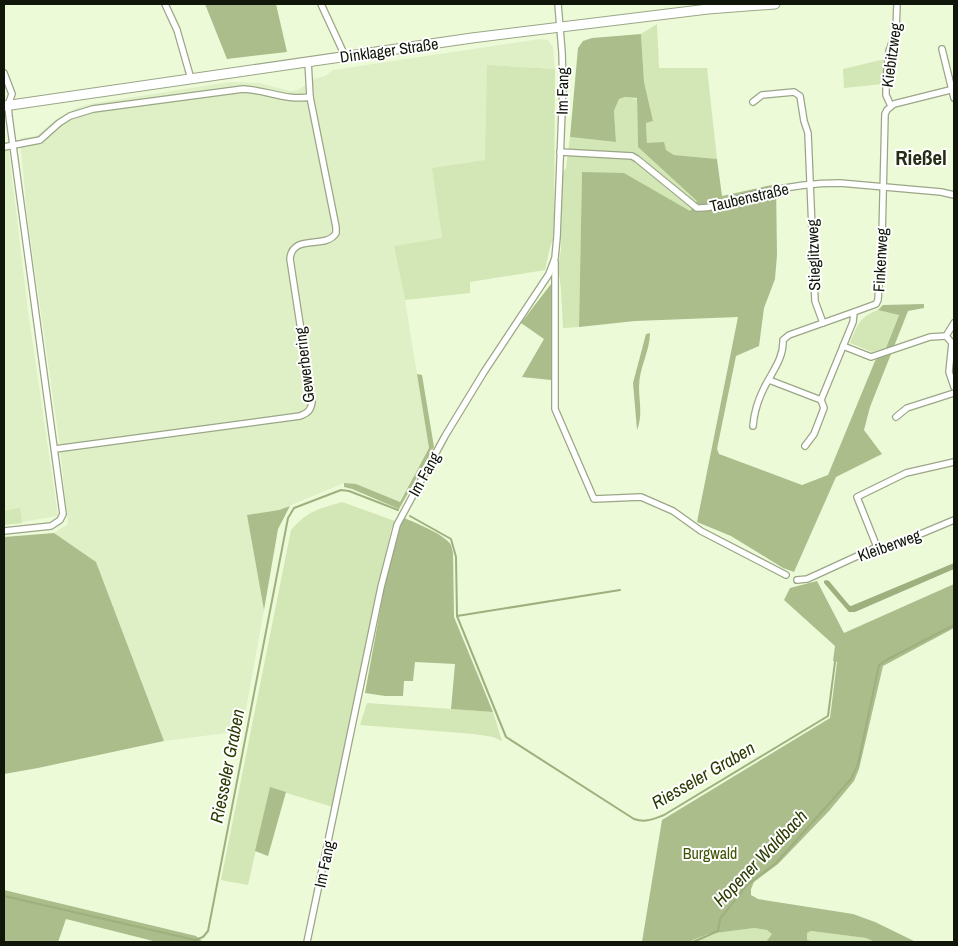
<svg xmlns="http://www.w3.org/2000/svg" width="958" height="946" font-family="'Archivo Narrow',sans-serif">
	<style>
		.built { fill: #dfefc6 }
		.green { fill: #d3e6b5 }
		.forest { fill: #aabd8b }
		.water { fill: #9db07e }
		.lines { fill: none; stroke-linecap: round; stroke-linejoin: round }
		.stream { stroke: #9db07e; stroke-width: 2 }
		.street-casing { stroke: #9aa687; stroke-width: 8 }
		.secondary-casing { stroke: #9aa687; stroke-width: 11 }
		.street { stroke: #fff; stroke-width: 5.5 }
		.secondary { stroke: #fff; stroke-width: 9 }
		.labels { text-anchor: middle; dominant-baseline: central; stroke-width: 4; stroke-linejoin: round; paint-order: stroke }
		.street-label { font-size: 16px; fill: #11160a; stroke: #fff }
		.park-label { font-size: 16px; fill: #3f5404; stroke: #fff }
		.water-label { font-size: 18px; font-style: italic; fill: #2b3a00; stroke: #fff }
		.district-label { font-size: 21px; font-weight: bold; fill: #252e14; stroke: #fff }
	</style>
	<rect width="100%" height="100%" fill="#edfad8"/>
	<!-- built -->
	<g class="built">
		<path d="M 540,39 L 548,40 L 553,47 L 555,69 L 487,65 L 486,160 L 433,168 L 442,239 L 394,246 L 405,300 L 429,448 L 399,502 L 356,484 L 344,483 L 279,510 L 247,515 L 264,610 L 242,731 L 164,741 L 96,562 L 54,533 L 68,524 L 59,440 L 27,215 L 20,138 L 36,136 L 58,118 L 76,108 L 90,104 L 229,82 L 259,83 L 290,91 L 298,90 L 314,79 L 325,76 L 333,70 Z"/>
		<path d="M 4,144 L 8,144 L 28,311 L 58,516 L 4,525 Z"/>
	</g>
	<!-- green -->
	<g class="green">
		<path d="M 657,24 L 659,68 L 707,68 L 717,159 L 674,155 L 666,150 L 647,143 L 646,123 L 653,121 L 644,82 L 641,34 Z"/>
		<path d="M 885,59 L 882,84 L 844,88 L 843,69 Z"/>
		<path d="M 487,65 L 555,69 L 554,237 L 550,247 L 545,270 L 470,282 L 470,293 L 405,300 L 394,246 L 442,238 L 432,168 L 485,160 Z"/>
		<path d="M 625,97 L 637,99 L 638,147 L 698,201 L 690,211 L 582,172 L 579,327 L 563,328 L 561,289 L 558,267 L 561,250 L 562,173 L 566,168 L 570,137 L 616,142 L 614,111 L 619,99 Z"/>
		<path d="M 878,310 L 899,314 L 886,348 L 872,352 L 850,343 C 857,326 859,317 878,310 Z"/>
		<path d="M 342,502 L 395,521 L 391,530 L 376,595 L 333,807 L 270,788 L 248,885 L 221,880 L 291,530 C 309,510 316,510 342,502 Z"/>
		<path d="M 20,508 L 22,523 L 4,525 L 4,511 Z"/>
		<path d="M 367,703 L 493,712 L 502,741 L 493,737 L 474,734 L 360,725 Z"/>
		<path d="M 754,928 L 767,930 L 773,934 L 766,942 L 688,942 L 708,934 Z"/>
		<path d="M 811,931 L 866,938 L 875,942 L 816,942 L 807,940 L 807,933 Z"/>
	</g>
	<!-- forest -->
	<g class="forest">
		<path d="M 205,4 L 276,4 L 287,52 L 227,59 Z"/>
		<path d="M 641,34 L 644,82 L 653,121 L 646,123 L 647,143 L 664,142 L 666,150 L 674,155 L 717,159 L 722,196 L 776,184 L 777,255 L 775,279 L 764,308 L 759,346 L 736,356 L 717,449 L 719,454 L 802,485 L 828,475 L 875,361 L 886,348 L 899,315 L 878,310 L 883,305 L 924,304 L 924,308 L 908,311 L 870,407 L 864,430 L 882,454 L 836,477 L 794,572 L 783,568 L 731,536 L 697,522 L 738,317 L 635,321 L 579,327 L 582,172 L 624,173 L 690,211 L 697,201 L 638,147 L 637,98 L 625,97 L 619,99 L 614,111 L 616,142 L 570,137 L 578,48 L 583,41 L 592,38 Z"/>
		<path d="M 551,284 L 551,380 L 522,377 L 544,339 L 521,323 Z"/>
		<path d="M 650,333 C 650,351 639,368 639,387 C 639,401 643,416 637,430 L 633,383 L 646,334 Z"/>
		<path d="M 417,374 L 422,375 L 434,447 L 399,509 L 352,489 L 344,487 L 344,483 L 356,484 L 400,502 L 429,448 Z"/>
		<path d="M 290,506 L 278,529 L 264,610 L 247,515 L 279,510 Z"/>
		<path d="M 404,518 C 414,522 446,535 451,545 C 451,545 453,552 453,553 L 454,617 L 493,712 L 451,709 L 455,664 L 415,662 L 413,681 L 404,681 L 403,696 L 385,696 L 365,693 L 384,589 L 398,530 Z"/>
		<path d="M 54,533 L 96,562 L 164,741 L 38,768 L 4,774 L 4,537 Z"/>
		<path d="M 817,581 L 844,633 L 954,584 L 954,628 L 883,666 L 859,769 L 854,781 L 829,811 L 778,864 L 754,882 L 751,889 L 751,895 L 758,899 L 853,914 L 875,922 L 916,942 L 875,942 L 866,938 L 811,931 L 807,933 L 807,940 L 816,942 L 766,942 L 772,934 L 767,930 L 754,928 L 708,934 L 688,942 L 642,942 L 662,820 L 830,718 L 837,662 L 833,661 L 835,646 L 784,600 L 790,588 Z"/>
		<path d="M 270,787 L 286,792 L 268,856 L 255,851 Z"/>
		<path d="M 4,890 L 196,936 L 203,942 L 157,942 L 66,919 L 58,942 L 4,942 Z"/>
	</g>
	<!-- water -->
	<path class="water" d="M 954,563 L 954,569 L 855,612 L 849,612 L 824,583 L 824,581 L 826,580 L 829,581 L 849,605 L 851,606 Z"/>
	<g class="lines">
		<!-- stream -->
		<g class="stream">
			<path d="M 410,516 L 451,539 L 456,557 L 457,616 L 506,737 L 634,819 C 646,823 653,819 664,815 L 828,716 L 835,662"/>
			<path d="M 457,616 L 620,590"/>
			<path d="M 4,896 L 195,940 L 203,937 L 208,931 L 288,518 L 294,508 L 341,490 L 349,491 L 398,510"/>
			<path d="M 693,942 L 718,931 L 720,919 L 747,885 L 776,863 L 851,779 L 858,764 L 879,665 L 888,659 L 954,625"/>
		</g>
		<!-- street casing -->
		<g class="street-casing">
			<g id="street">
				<path d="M 165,4 L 177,30 L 191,79"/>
				<path d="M 321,4 L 345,56"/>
				<path d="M 942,49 L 954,98"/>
				<path d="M 308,61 L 310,97"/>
				<path d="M 4,73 L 12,94 L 8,105 L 9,116 L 63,514 L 60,520 L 51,526 L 4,531"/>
				<path d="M 753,102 L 762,95 L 794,92 L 800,96 L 804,121 L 808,133 L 815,301 L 823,323"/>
				<path d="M 891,106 L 886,95 L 886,79 L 889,51 L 896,31 L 897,4"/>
				<path d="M 4,147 L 40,140 L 59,123 L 70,116 L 93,109 L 243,89 C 267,90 286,101 310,97 L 336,227 L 336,233 C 326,250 292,233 290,259 L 312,402 C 311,410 308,413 300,416 L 55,449"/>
				<path d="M 560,152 L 632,156 L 637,159 L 697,208 C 717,209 737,198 756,194 C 784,187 812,183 840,183 L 941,192 L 954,195"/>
				<path d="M 555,262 L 555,409 L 594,499 L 641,497 L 673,511 L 701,531 L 786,575"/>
				<path d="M 954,323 L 946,336 L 952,343 L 949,372 L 954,387"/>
				<path d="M 843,346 L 871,357 L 930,337 L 946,336"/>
				<path d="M 769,380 L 821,400"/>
				<path d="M 896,417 L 907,408 L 954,393"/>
				<path d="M 753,426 C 754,412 758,400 764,388 C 772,372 784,358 783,340 L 789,335 L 854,312"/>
				<path d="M 805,446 L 814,434 L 824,408 L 821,400 L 853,322 L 854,312 L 876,304 L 878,300 L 882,237 L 885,114 L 887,110 L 894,104 L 954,89"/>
				<path d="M 877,547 L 857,497 L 906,473 L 954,462"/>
				<path d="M 797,580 L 807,579 L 816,575 L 877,547 L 887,548 L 954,520"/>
				<path d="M 307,942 L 381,587 L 397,525 L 445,436 L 484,372 L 549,274 L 555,258 L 557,237 L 563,85 L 562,52 L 558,4"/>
			</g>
		</g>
		<!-- secondary casing -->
		<g class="secondary-casing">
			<path id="secondary" d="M 4,106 L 472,38 L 708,9 L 775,4"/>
		</g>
		<!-- street -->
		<use href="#street" class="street"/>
		<!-- secondary -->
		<use href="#secondary" class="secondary"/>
	</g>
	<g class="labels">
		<!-- street labels -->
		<g class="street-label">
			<text transform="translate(389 50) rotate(-8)">Dinklager Straße</text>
			<text transform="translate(891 55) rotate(-82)">Kiebitzweg</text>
			<text transform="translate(562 91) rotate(-89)">Im Fang</text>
			<text transform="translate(749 197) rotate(-13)">Taubenstraße</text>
			<text transform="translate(813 255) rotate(-92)">Stieglitzweg</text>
			<text transform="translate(880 260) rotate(-87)">Finkenweg</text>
			<text transform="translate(304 365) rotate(-97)">Gewerbering</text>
			<text transform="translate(424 474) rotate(-61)">Im Fang</text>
			<text transform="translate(889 545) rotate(-20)">Kleiberweg</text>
			<text transform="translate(324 864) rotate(-78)">Im Fang</text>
		</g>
		<!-- park labels -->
		<g class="park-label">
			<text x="710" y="853">Burgwald</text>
		</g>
		<!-- water labels -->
		<g class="water-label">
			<text transform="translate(227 766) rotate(-79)">Riesseler Graben</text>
			<text transform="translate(703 775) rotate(-30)">Riesseler Graben</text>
			<text transform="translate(760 858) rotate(-46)">Hopener Waldbach</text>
		</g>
		<!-- district labels -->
		<g class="district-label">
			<text x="921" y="157">Rießel</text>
		</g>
	</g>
	<!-- border -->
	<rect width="958" height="946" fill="none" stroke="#11160a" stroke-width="10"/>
</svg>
